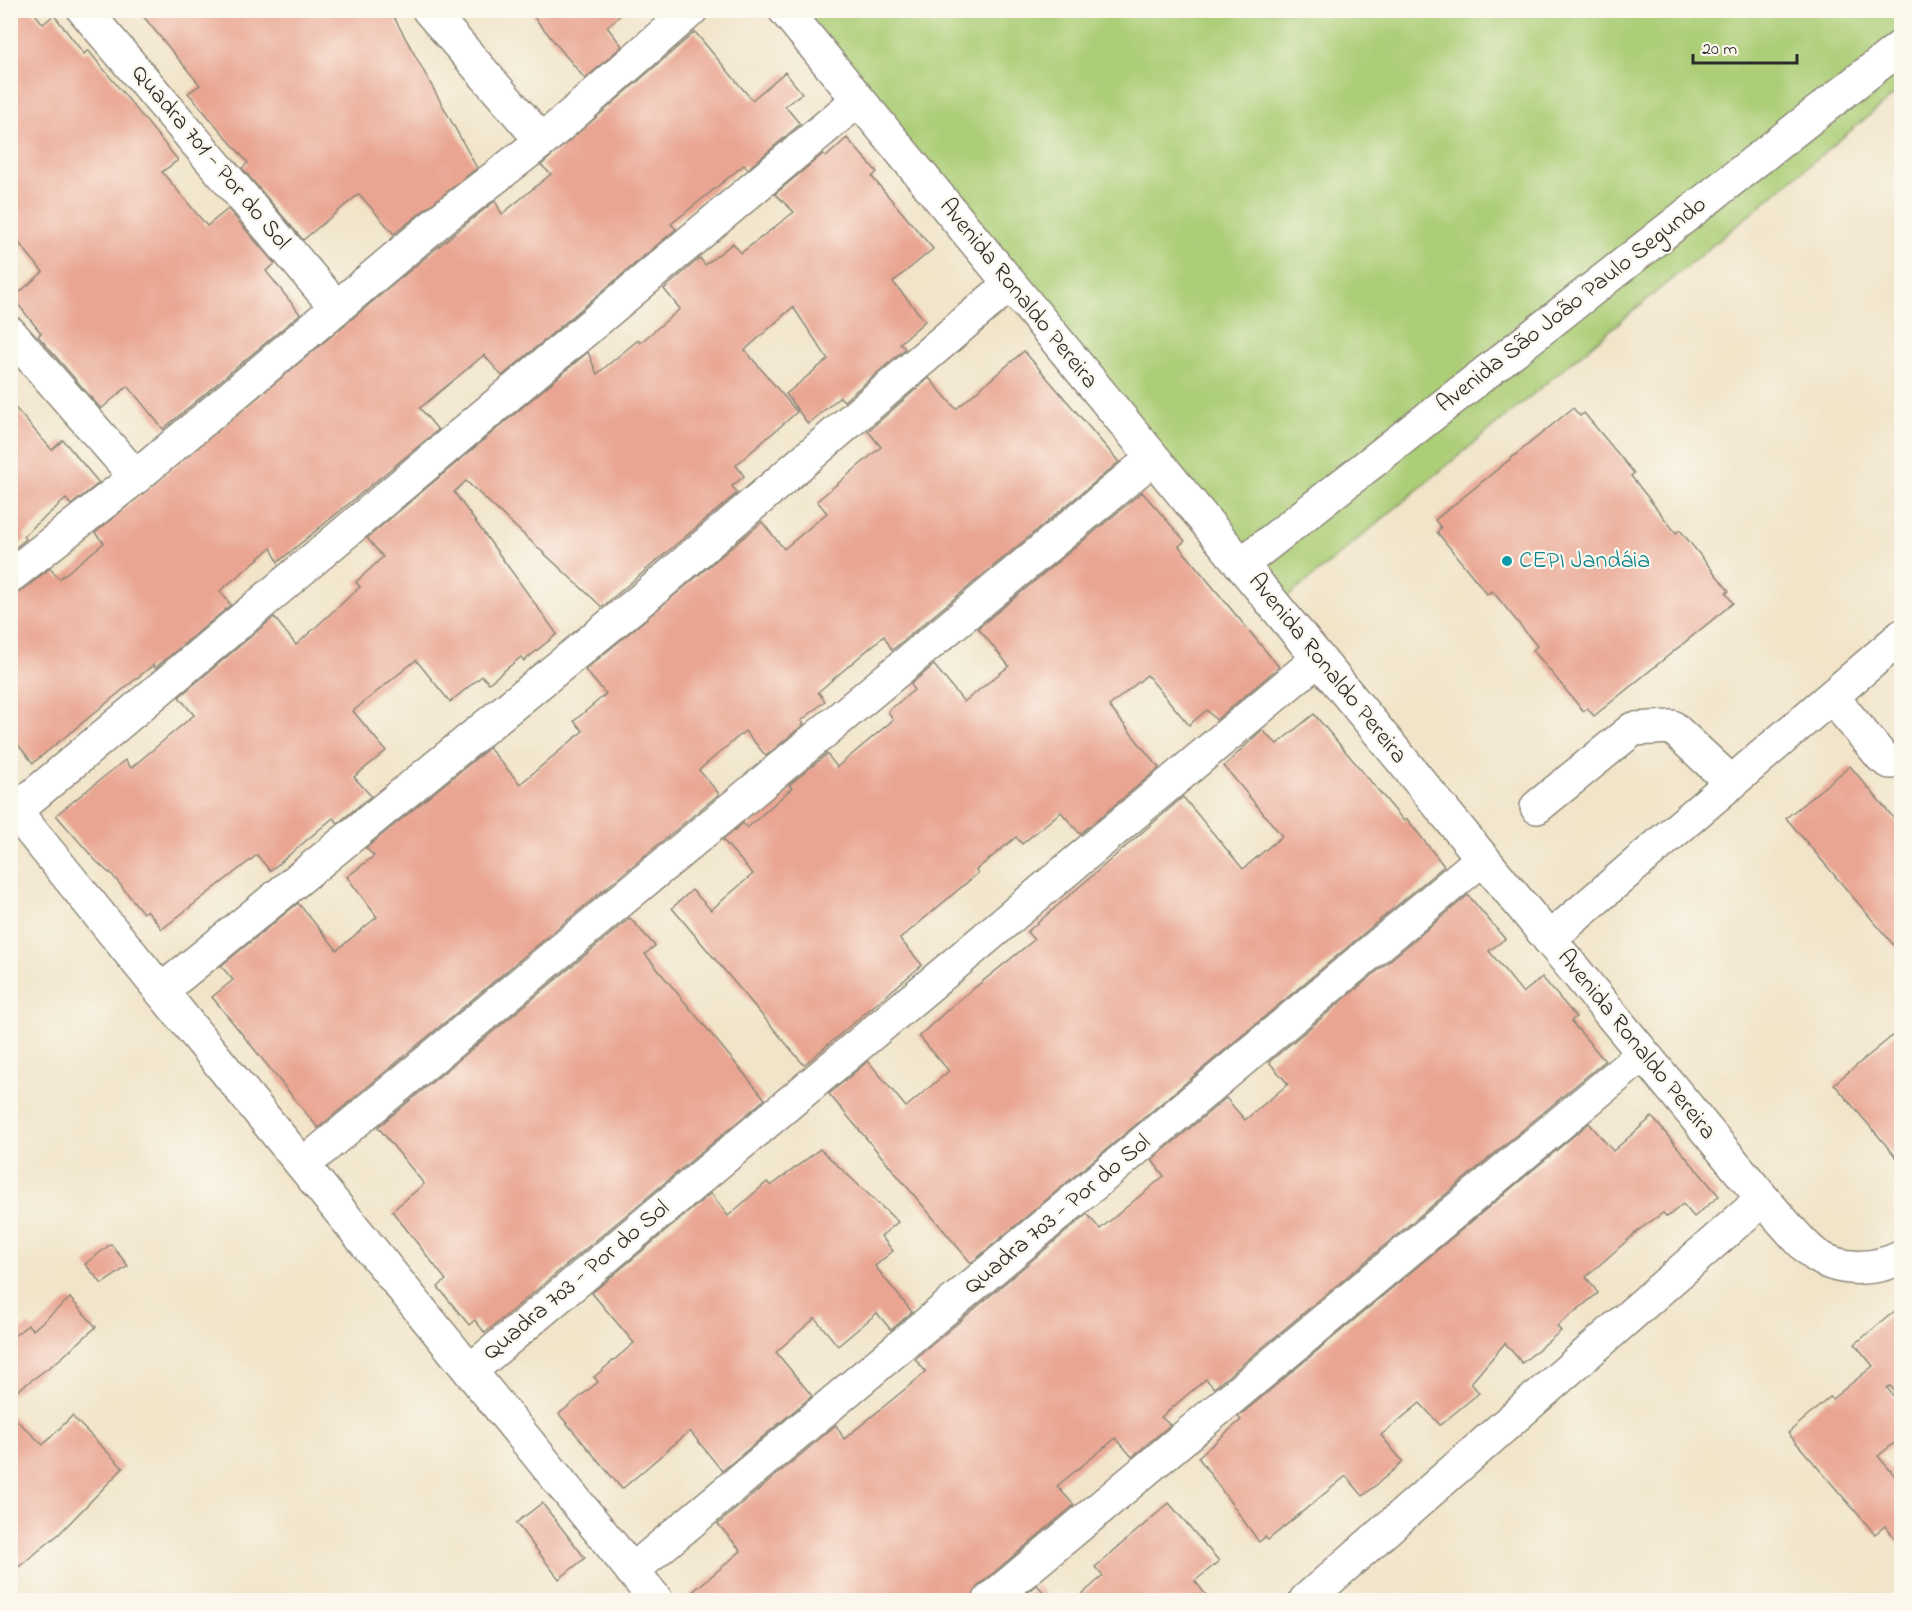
<svg xmlns="http://www.w3.org/2000/svg" width="1912" height="1611" font-family="'Indie Flower',sans-serif">
	<style>
		.green { fill: #acce77; stroke: #6c7c51; stroke-width: 1.5 }
		.building { fill: #e9a592 }
		.lines { fill: none; stroke-linecap: round; stroke-linejoin: round }
		.minor-casing { stroke: #8e887a; stroke-width: 36 }
		.minor { stroke: #fff; stroke-width: 33 }
		.culture-dot { fill: #0f9aa8; stroke: #fbf7ec; stroke-width: 2 }
		.labels { text-anchor: middle; dominant-baseline: central; stroke-width: 4.5; stroke-linejoin: round; paint-order: stroke }
		.street-label { font-size: 24px; fill: #2b2b2b; stroke: #fbf7ec }
		.culture-label { font-size: 24px; fill: #0d838f; stroke: #fbf7ec; text-anchor: start }
	</style>
	<rect width="100%" height="100%" fill="#fbf7ec"/>
	<filter id="ink" filterUnits="userSpaceOnUse"><feTurbulence type="fractalNoise" baseFrequency=".0167" numOctaves="2"/><feDisplacementMap in="SourceGraphic" scale="12" xChannelSelector="R" yChannelSelector="G"/><feConvolveMatrix kernelMatrix="1 2 1 2 8 2 1 2 1" color-interpolation-filters="sRGB"/></filter>
	<filter id="wash" filterUnits="userSpaceOnUse"><feTurbulence type="fractalNoise" baseFrequency=".008" numOctaves="4" result="noise"/><feDisplacementMap in="SourceGraphic" scale="24" xChannelSelector="R" yChannelSelector="G"/><feGaussianBlur stdDeviation="1.35" result="paint"/><feColorMatrix in="noise" values="0 0 0 0 0 0 0 0 0 0 0 0 0 0 0 0 0 1.4 0 .05"/><feComposite in="paint" operator="in"/></filter>
	<g filter="url(#wash)">
		<rect width="100%" height="100%" fill="#f1e4c9"/>
		<!-- green -->
		<path class="green" d="M 801,11 L 1901,11 L 1901,89 L 1276,607 Z"/>
		<g id="blocks">
			<!-- building -->
			<g class="building">
				<path d="M 10,10 L 32,10 L 43,24 L 54,15 L 84,54 L 88,50 L 178,160 L 162,172 L 207,226 L 228,209 L 275,264 L 266,271 L 300,314 L 163,429 L 128,386 L 101,409 L 38,336 L 41,333 L 13,298 L 43,272 L 10,232 Z"/>
				<path d="M 138,10 L 390,10 L 477,168 L 394,234 L 359,194 L 303,240 L 242,168 L 248,163 L 188,93 L 200,85 Z"/>
				<path d="M 528,10 L 626,10 L 607,27 L 622,46 L 585,79 Z"/>
				<path d="M 695,32 L 752,100 L 785,72 L 802,93 L 785,106 L 800,124 L 748,169 L 744,165 L 671,224 L 676,229 L 502,376 L 484,355 L 420,408 L 438,430 L 278,562 L 271,548 L 220,591 L 231,605 L 155,668 L 153,665 L 33,763 L 10,735 L 10,594 L 22,591 L 50,568 L 59,579 L 104,543 L 95,533 L 456,232 L 495,201 L 502,214 L 551,174 L 541,165 Z"/>
				<path d="M 847,138 L 877,172 L 872,177 L 933,249 L 893,282 L 925,321 L 900,343 L 905,349 L 844,401 L 840,397 L 808,424 L 786,394 L 828,359 L 793,307 L 745,350 L 797,412 L 736,465 L 744,476 L 732,486 L 737,493 L 602,607 L 466,481 L 454,492 L 557,634 L 524,661 L 521,657 L 489,683 L 482,676 L 450,702 L 416,660 L 353,711 L 386,751 L 354,777 L 371,796 L 338,823 L 333,818 L 270,871 L 257,855 L 162,929 L 147,910 L 143,913 L 110,872 L 109,873 L 95,860 L 56,815 L 125,760 L 131,768 L 194,715 L 179,697 L 274,617 L 296,645 L 360,587 L 356,582 L 383,557 L 367,538 L 588,352 L 597,374 L 638,340 L 640,343 L 680,309 L 664,289 L 700,258 L 705,265 L 733,243 L 741,253 L 794,212 L 775,194 L 823,154 L 826,157 Z"/>
				<path d="M 1024,351 L 1119,462 L 892,650 L 884,636 L 818,692 L 825,701 L 801,721 L 804,724 L 766,756 L 745,731 L 699,770 L 719,794 L 318,1128 L 212,997 L 233,980 L 221,966 L 298,903 L 337,950 L 377,917 L 347,877 L 374,856 L 366,848 L 489,748 L 520,784 L 583,731 L 574,721 L 606,694 L 585,670 L 762,522 L 784,549 L 827,513 L 817,501 L 881,447 L 868,431 L 929,378 L 956,409 Z"/>
				<path d="M 10,402 L 52,450 L 63,440 L 99,483 L 71,505 L 66,499 L 23,536 L 26,539 L 10,552 Z"/>
				<path d="M 1573,408 L 1580,416 L 1584,413 L 1634,473 L 1631,476 L 1676,533 L 1680,530 L 1729,591 L 1726,593 L 1733,603 L 1594,716 L 1587,708 L 1583,711 L 1533,650 L 1537,646 L 1498,598 L 1492,591 L 1487,594 L 1437,532 L 1441,528 L 1435,520 Z"/>
				<path d="M 1142,492 L 1185,541 L 1179,546 L 1279,667 L 1216,720 L 1207,710 L 1189,725 L 1147,675 L 1109,706 L 1159,768 L 1080,834 L 1061,812 L 1022,844 L 1016,837 L 976,870 L 978,873 L 900,939 L 922,965 L 804,1065 L 672,908 L 692,890 L 711,910 L 753,874 L 723,840 L 743,823 L 747,828 L 792,788 L 789,785 L 827,754 L 837,767 L 893,720 L 888,711 L 914,690 L 911,684 L 934,665 L 964,702 L 1009,666 L 978,628 Z"/>
				<path d="M 1314,714 L 1404,821 L 1407,819 L 1444,866 L 971,1263 L 829,1094 L 868,1061 L 906,1107 L 949,1071 L 919,1036 L 953,1005 L 1034,940 L 1027,932 L 1183,797 L 1243,869 L 1282,836 L 1224,766 L 1262,730 L 1277,744 Z"/>
				<path d="M 1850,766 L 1902,828 L 1902,955 L 1786,818 Z"/>
				<path d="M 1468,895 L 1505,939 L 1489,951 L 1523,993 L 1542,977 L 1576,1017 L 1571,1021 L 1605,1061 L 1214,1388 L 1206,1379 L 1161,1417 L 1170,1425 L 1132,1457 L 1116,1438 L 1057,1486 L 1074,1505 L 978,1586 L 972,1600 L 683,1600 L 741,1551 L 718,1524 L 836,1425 L 844,1439 L 926,1372 L 915,1359 L 1087,1214 L 1100,1229 L 1164,1176 L 1152,1160 L 1226,1098 L 1245,1120 L 1288,1084 L 1269,1062 Z"/>
				<path d="M 630,918 L 655,946 L 645,954 L 765,1099 L 485,1333 L 475,1320 L 469,1325 L 438,1287 L 446,1280 L 392,1211 L 424,1184 L 378,1127 Z"/>
				<path d="M 1902,1028 L 1902,1164 L 1834,1084 Z"/>
				<path d="M 1652,1117 L 1719,1196 L 1694,1217 L 1683,1204 L 1667,1217 L 1663,1213 L 1640,1229 L 1586,1277 L 1598,1293 L 1557,1326 L 1561,1331 L 1522,1363 L 1505,1343 L 1471,1383 L 1479,1393 L 1440,1425 L 1420,1403 L 1381,1435 L 1403,1462 L 1363,1496 L 1346,1476 L 1268,1540 L 1265,1537 L 1259,1542 L 1198,1457 L 1241,1420 L 1238,1417 L 1589,1123 L 1613,1151 Z"/>
				<path d="M 820,1149 L 898,1222 L 881,1236 L 893,1251 L 875,1266 L 912,1312 L 891,1330 L 877,1313 L 838,1346 L 815,1318 L 776,1352 L 812,1396 L 722,1471 L 690,1431 L 622,1489 L 559,1414 L 598,1382 L 594,1377 L 634,1343 L 592,1293 L 711,1193 L 728,1216 L 767,1182 L 771,1186 Z"/>
				<path d="M 111,1244 L 128,1266 L 102,1284 L 85,1264 Z"/>
				<path d="M 70,1298 L 96,1327 L 59,1360 L 10,1396 L 10,1339 L 28,1325 L 33,1330 Z"/>
				<path d="M 1902,1305 L 1902,1399 L 1890,1386 L 1887,1388 L 1902,1407 L 1902,1437 L 1878,1456 L 1902,1484 L 1902,1547 L 1885,1526 L 1875,1534 L 1788,1433 L 1830,1397 L 1832,1399 L 1873,1366 L 1855,1344 Z"/>
				<path d="M 10,1414 L 43,1445 L 72,1416 L 123,1468 L 59,1534 L 10,1574 Z"/>
				<path d="M 542,1503 L 585,1558 L 559,1579 L 516,1523 Z"/>
				<path d="M 1169,1503 L 1219,1561 L 1195,1581 L 1210,1600 L 1075,1600 L 1103,1576 L 1095,1567 Z"/>
				<path d="M 1037,1585 L 1051,1600 L 1019,1600 Z"/>
			</g>
		</g>
	</g>
	<g filter="url(#ink)">
		<use href="#blocks" fill-opacity="0" stroke="#8e887a" stroke-width="1.5"/>
		<g class="lines">
			<!-- minor casing -->
			<g class="minor-casing">
				<g id="minor">
					<path d="M 84,10 L 336,307"/>
					<path d="M 429,10 L 542,141"/>
					<path d="M 785,10 L 1763,1199 C 1777,1214 1801,1245 1817,1256 C 1842,1272 1876,1270 1902,1257"/>
					<path d="M 10,333 L 136,477"/>
					<path d="M 1242,564 L 1902,46"/>
					<path d="M 10,576 L 136,477 L 444,217 L 542,141 L 691,10"/>
					<path d="M 1832,697 L 1882,757 L 1890,762 L 1902,761"/>
					<path d="M 10,805 L 656,1600"/>
					<path d="M 1537,807 L 1633,729 L 1672,727 L 1732,783"/>
					<path d="M 15,811 L 858,100"/>
					<path d="M 1549,939 L 1902,636"/>
					<path d="M 161,991 L 646,596 L 1010,284"/>
					<path d="M 303,1165 L 1153,458"/>
					<path d="M 470,1371 L 1318,659"/>
					<path d="M 632,1571 L 1483,858"/>
					<path d="M 990,1600 L 1643,1054"/>
					<path d="M 1306,1600 L 1763,1199"/>
				</g>
			</g>
			<!-- minor -->
			<use href="#minor" class="minor"/>
		</g>
	</g>
	<!-- markers -->
	<circle class="culture-dot" cx="1507" cy="561" r="6"/>
	<g class="labels">
		<!-- street labels -->
		<g class="street-label">
			<text transform="translate(210 158) rotate(50)">Quadra 701 - Por do Sol</text>
			<text transform="translate(1018 294) rotate(51)">Avenida Ronaldo Pereira</text>
			<text transform="translate(1572 305) rotate(-38)">Avenida São João Paulo Segundo</text>
			<text transform="translate(1327 669) rotate(51)">Avenida Ronaldo Pereira</text>
			<text transform="translate(1636 1045) rotate(51)">Avenida Ronaldo Pereira</text>
			<text transform="translate(1058 1215) rotate(-40)">Quadra 703 - Por do Sol</text>
			<text transform="translate(577 1281) rotate(-40)">Quadra 703 - Por do Sol</text>
		</g>
		<!-- culture labels -->
		<g class="culture-label">
			<text x="1519" y="561">CEPI Jandáia</text>
		</g>
	</g>
	<!-- margin -->
	<rect width="1912" height="1611" fill="none" stroke="#fbf7ec" stroke-width="36"/>
	<!-- scale -->
	<path d="M1693 54v9h104v-9" fill="none" stroke="#2b2b2b" stroke-width="3"/>
	<text x="1702" y="54" font-size="18" fill="#2b2b2b" stroke="#fbf7ec" stroke-width="4.5" paint-order="stroke">20 m</text>
</svg>
